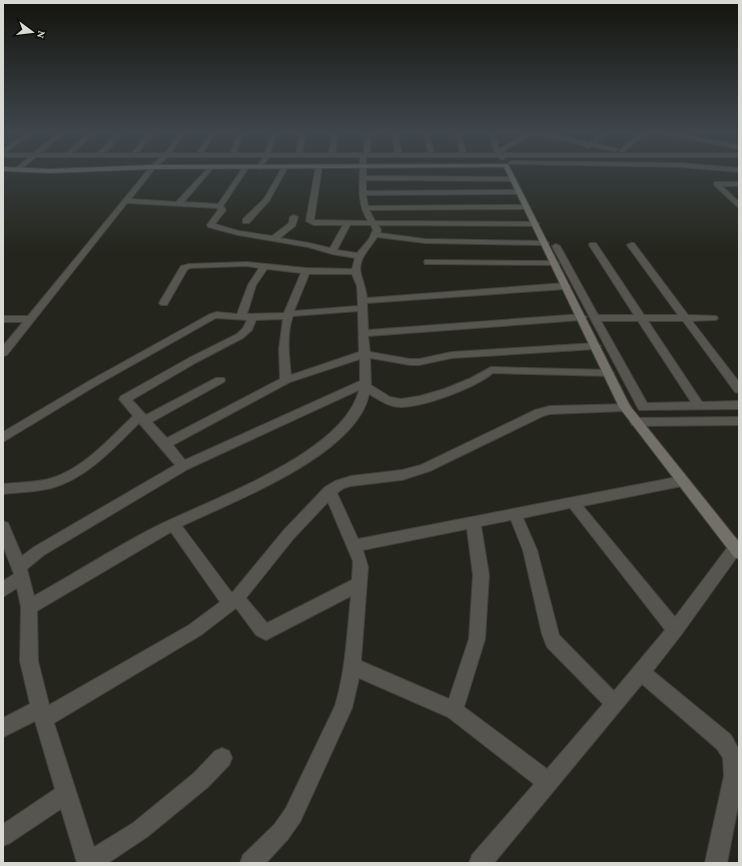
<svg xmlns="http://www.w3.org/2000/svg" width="742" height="866" font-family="'Crimson Pro',serif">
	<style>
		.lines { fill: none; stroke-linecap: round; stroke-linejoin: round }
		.street-casing { stroke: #414239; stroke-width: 2 }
		.secondary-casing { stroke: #414239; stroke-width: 2 }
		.street { fill: #565550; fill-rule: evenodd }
		.secondary { fill: #727068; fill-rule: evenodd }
	</style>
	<rect width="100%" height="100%" fill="#24251c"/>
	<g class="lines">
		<!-- street casing -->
		<g class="street-casing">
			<g id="street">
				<path d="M 28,132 L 34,132 L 5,153 L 34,153 L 59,132 L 65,132 L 41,153 L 67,153 L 89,132 L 95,132 L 73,153 L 98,153 L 119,132 L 125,132 L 105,153 L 132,153 L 150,132 L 155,132 L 138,153 L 165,153 L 180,132 L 185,132 L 171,153 L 197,153 L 211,132 L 216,132 L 203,153 L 230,153 L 240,132 L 245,132 L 236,153 L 265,153 L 272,132 L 277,132 L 270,153 L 296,153 L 301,132 L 307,132 L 302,153 L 329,153 L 332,132 L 338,132 L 335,153 L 364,153 L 365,132 L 371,132 L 370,153 L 395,153 L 392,132 L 398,132 L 401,153 L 429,153 L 423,132 L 429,132 L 434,153 L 461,153 L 454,132 L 460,132 L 466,153 L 495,153 L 488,132 L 493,132 L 499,149 L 528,132 L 541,132 L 589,142 L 604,132 L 610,132 L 595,143 L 618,149 L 615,151 L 591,146 L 587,148 L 584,146 L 585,145 L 533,134 L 501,153 L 739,153 L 739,157 L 504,157 L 505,158 L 502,160 L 498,157 L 366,157 L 366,176 L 513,177 L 516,179 L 513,181 L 366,180 L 366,191 L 519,190 L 522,192 L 519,194 L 366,195 L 368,206 L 527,205 L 530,207 L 527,209 L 369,210 L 375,221 L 535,222 L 539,224 L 535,226 L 378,225 L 381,230 L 380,233 L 425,239 L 545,241 L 549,243 L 545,245 L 425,243 L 377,237 C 370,249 357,259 361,274 C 363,282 366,289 367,298 L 566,283 L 570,286 L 566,289 L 367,303 L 368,330 L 582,314 L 587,317 L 582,320 L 368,336 L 370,352 L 410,359 L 419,359 L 452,352 L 596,343 L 601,346 L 596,349 L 452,358 L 419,365 L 410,365 L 370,358 L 371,385 L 390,397 L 401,399 L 420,396 L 444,389 L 471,378 L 491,367 L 609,370 L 614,373 L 609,376 L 493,373 C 475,388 424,407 401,407 C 389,407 379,400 369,394 C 357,455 234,501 182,526 L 232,593 L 284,530 L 325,487 L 335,481 L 351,476 L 402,470 L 421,465 L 535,410 L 550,406 L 629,404 L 631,407 L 629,410 L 625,411 L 550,414 L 543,416 L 430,471 L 402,480 L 351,486 L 344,488 L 337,493 L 358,539 L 682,476 L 687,478 L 689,481 L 687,484 L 682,486 L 583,506 L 675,617 L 730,544 L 739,539 L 739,554 L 681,635 L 653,671 L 731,735 L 739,750 L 739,801 L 727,863 L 705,863 L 724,776 L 723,758 L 717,749 L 642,684 L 494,863 L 469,863 L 472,855 L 534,784 L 448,717 L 359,678 L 352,708 L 300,822 L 288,839 L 266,863 L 240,863 L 243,855 L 274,825 L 286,808 L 335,706 C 346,670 347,633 351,596 L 266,640 L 256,635 L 236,608 L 201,635 L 54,723 L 94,847 L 133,823 L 194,773 L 215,751 L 222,748 L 229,751 L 232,758 L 229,765 L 208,787 L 147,837 L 108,863 L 77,863 L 61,809 L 10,843 L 3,846 L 3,824 L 55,789 L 35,721 L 3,737 L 3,718 L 30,704 L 20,661 L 21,607 L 17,588 L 3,597 L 3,581 L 14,574 L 3,546 L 3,521 L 8,523 L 22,556 L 34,547 L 175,465 L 139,423 C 114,448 87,478 52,488 C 36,492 19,492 3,494 L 3,484 C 19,482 37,483 52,478 C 84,468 110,438 133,416 L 119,399 L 121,396 L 189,358 L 237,334 L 243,328 L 247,320 L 216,318 L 97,385 L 3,442 L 3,432 L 89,381 L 210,314 L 217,312 L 237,314 L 248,285 L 259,268 L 247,266 L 190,268 L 187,270 L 167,305 L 161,305 L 159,303 L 181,266 L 189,264 L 247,262 L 306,268 L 352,269 L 355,258 L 332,254 L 308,247 L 238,235 L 208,227 L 207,225 L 218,210 L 217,208 L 127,203 L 7,355 L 3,356 L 3,346 L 23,322 L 3,322 L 3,316 L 28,316 L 151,166 L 161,157 L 36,157 L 20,170 L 16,170 L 16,168 L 29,157 L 3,157 L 3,149 ZM 168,157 L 263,157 L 257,167 L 260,169 L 262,168 L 269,157 L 360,157 C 361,180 355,201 368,221 L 314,220 L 322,166 L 319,164 L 316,166 L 306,221 L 314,225 L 343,225 L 330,248 L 309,243 L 280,238 L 295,226 L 298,217 L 294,215 L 290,217 L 289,223 L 272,236 L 239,231 L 215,224 L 226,210 L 223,206 L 249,167 L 246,165 L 244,166 L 218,204 L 184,202 L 213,168 L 214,167 L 211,165 L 176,202 L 131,199 L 155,168 ZM 350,225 L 371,225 L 373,230 L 369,239 L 357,253 L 337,250 ZM 267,269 L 301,273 L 284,313 L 247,314 L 256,285 ZM 309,274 L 352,274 L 357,286 L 358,306 L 294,311 ZM 358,311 L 359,352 L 291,375 C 289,357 286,334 293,316 ZM 283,319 L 279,349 L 280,379 L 167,438 L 152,422 L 224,382 L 225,380 L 224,378 L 216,378 L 146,415 L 132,400 L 197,362 L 243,338 L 252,330 L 256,320 ZM 360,359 L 360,381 L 185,460 L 173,445 L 290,382 ZM 359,390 C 344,454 208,500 153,528 C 112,549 74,574 34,596 L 27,569 L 44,555 L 188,469 ZM 328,502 L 353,561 L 352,580 L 267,623 L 246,598 L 294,538 ZM 570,508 L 665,630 L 614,691 L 559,635 L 537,550 L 523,518 ZM 511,520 L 523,550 L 542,634 L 547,647 L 603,704 L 547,769 L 464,707 L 485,639 L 489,575 L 481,526 ZM 467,529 L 473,575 L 469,639 L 449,699 L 361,661 L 368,567 L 363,550 ZM 171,532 L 220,602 L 189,625 L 49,705 L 38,661 L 37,611 Z"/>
				<path d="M 641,132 L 647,132 L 624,152 L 620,152 L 620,150 Z"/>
				<path d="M 656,132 L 669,132 L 739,145 L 739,149 Z"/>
				<path d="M 511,161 L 679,163 L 739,168 L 739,172 L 679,167 L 509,164 L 508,163 Z"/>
				<path d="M 283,166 L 288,167 L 269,201 L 249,223 L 243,223 L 243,219 L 264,199 Z"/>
				<path d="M 716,182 L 739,182 L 739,186 L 722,186 L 739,202 L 739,208 L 714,185 L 714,183 Z"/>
				<path d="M 590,243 L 596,243 L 644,315 L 678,315 L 627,245 L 631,243 L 634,243 L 688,315 L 716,316 L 718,318 L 716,320 L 692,321 L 739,382 L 739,393 L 735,392 L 683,321 L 648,321 L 702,402 L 739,401 L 739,409 L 639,410 L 552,246 L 556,244 L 560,246 L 598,315 L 634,315 L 589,245 ZM 601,321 L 638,321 L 691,402 L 647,403 Z"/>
				<path d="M 425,260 L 555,261 L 559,263 L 555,265 L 428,264 L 425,264 L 424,262 Z"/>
				<path d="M 739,417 L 739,425 L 636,426 L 632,425 L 630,422 L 632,419 L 636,418 Z"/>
			</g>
		</g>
		<!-- secondary casing -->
		<g class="secondary-casing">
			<path id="secondary" d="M 508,164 L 630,406 L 739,542 L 739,559 L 734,557 L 619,407 L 504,167 L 153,169 L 50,173 L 3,171 L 3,167 L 50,169 L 153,165 Z"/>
		</g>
		<!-- street -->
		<use href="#street" class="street"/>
		<!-- secondary -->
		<use href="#secondary" class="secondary"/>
	</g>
	<!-- sky -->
	<linearGradient id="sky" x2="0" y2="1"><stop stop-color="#14140f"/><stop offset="0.52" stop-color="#3f464b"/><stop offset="1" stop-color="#3f464b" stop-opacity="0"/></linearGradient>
	<rect width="742" height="254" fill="url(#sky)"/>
	<!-- border -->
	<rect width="742" height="866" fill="none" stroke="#d9dad4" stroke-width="8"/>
	<!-- north arrow -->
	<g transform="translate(32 32) rotate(105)" stroke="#0d0e0a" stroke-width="3" paint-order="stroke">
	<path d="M0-3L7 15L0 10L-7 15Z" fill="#d9dad4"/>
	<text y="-6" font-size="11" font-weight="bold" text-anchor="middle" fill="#d9dad4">N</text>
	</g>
</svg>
